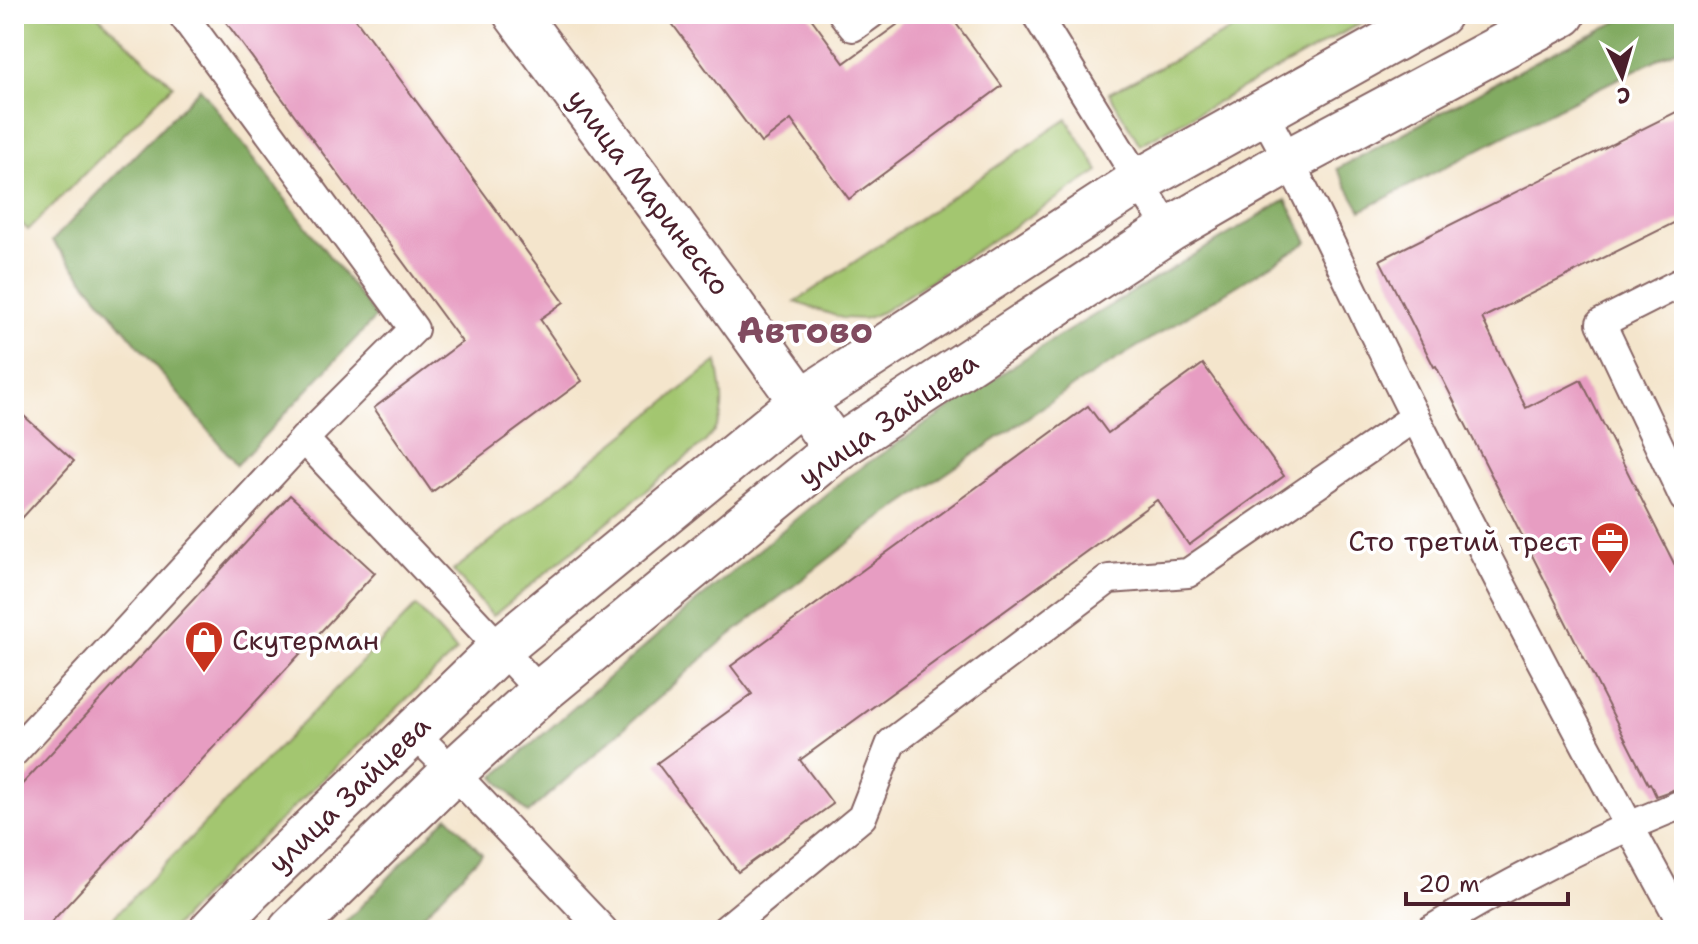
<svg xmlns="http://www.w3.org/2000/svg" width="1698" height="944" font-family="'Shantell Sans',sans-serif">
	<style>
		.green { fill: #a3c670; stroke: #76724e; stroke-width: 2 }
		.forest { fill: #82ab62; stroke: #666546; stroke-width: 2 }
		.building { fill: #e79dc2 }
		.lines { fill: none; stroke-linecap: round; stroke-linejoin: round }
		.service-casing { stroke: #866463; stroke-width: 32 }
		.minor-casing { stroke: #866463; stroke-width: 48 }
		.tertiary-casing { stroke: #866463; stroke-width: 48 }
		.service { stroke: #fff; stroke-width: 28 }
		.minor { stroke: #fff; stroke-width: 44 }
		.tertiary { stroke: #fff; stroke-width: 44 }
		.labels { text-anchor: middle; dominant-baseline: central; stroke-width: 7; stroke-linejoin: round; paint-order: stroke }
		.street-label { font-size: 28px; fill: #4a1f2b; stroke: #fff }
		.poi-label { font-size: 28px; fill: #4a1f2b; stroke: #fff; text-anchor: end }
		.district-label { font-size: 36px; font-weight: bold; fill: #814b60; stroke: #fff }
	</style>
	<rect width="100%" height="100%" fill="#fff"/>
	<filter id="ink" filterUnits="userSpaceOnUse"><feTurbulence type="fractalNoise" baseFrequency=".0125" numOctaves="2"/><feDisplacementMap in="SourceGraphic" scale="16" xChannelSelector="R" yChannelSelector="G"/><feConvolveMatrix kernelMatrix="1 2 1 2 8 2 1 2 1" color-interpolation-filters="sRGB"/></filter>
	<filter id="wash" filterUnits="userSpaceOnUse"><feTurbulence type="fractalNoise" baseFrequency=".006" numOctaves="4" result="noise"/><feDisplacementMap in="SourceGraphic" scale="32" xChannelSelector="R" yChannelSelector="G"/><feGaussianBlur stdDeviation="1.8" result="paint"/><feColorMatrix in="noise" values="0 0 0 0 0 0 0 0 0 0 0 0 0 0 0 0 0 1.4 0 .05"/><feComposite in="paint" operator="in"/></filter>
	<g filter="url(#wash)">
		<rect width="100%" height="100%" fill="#f4e5cc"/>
		<!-- green -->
		<g class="green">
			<path d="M 14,14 L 96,14 L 173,85 L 28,230 L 14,216 Z"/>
			<path d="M 1262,14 L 1377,14 L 1140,145 L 1109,93 Z"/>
			<path d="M 1067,119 L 1099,171 L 882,312 L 864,319 L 842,318 L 795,302 Z"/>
			<path d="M 717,361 C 722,393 730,417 705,442 L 493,616 L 453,571 Z"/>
			<path d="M 416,606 L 457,651 L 228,870 L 171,930 L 101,930 Z"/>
		</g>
		<!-- forest -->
		<g class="forest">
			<path d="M 1633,14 L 1684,14 L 1684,46 L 1564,105 L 1361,211 L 1337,169 L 1544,57 Z"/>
			<path d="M 200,88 L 376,317 L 237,465 L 52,241 Z"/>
			<path d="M 1286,200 L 1308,242 L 1072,387 L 877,521 L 719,644 L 528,813 L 494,777 L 690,607 L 844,479 L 1046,344 Z"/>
			<path d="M 448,816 L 482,854 L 409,930 L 338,930 Z"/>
		</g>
		<g id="blocks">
			<!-- building -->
			<g class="building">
				<path d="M 220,14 L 352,14 L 564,302 L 540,319 L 582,381 L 432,492 L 374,408 L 462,342 Z"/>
				<path d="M 665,14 L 808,14 L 844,63 L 912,14 L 949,14 L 1002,86 L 849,199 L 791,120 L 761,143 Z"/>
				<path d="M 1684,108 L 1684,218 L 1482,318 L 1526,408 L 1581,380 L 1684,583 L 1684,786 L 1656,796 L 1650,783 L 1648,784 L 1436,366 L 1434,367 L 1380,260 Z"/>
				<path d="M 1203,364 L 1284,476 L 1189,545 L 1157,500 L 800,760 L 833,804 L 738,872 L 657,763 L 752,694 L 731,666 L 1088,406 L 1108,433 Z"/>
				<path d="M 14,407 L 74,461 L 14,527 Z"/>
				<path d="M 290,495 L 375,573 L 44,930 L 14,930 L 14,793 Z"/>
			</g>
		</g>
	</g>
	<g filter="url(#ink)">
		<use href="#blocks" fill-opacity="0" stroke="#866463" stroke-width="2"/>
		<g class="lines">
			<!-- service casing -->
			<g class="service-casing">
				<g id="service">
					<path d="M 843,14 L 853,27 L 871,14"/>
					<path d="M 1036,14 L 1169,230"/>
					<path d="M 1262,111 C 1318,212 1364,316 1416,419 C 1503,590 1592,759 1684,927"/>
					<path d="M 1684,281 L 1601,323 L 1684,498"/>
					<path d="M 304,439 L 541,692"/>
					<path d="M 413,732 L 453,772 L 603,930"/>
					<path d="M 14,752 L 304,439 L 414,329 L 182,14"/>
					<path d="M 725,930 L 862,817 L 891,743 L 1109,579 L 1188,573 L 1415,417"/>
					<path d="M 1431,930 C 1511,881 1598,838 1684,803"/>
				</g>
			</g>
			<!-- minor casing -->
			<g class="minor-casing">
				<path id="minor" d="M 516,14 L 719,287 L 836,449"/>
			</g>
			<!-- tertiary casing -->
			<g class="tertiary-casing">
				<g id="tertiary">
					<path d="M 212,930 L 249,891 L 500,649 L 802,401 L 1139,181 L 1439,14"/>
					<path d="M 291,930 L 453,772 L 541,692 L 836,449 L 1169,230 L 1290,160 L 1563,14"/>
				</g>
			</g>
			<!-- service -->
			<use href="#service" class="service"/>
			<!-- minor -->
			<use href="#minor" class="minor"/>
			<!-- tertiary -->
			<use href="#tertiary" class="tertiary"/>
		</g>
	</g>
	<!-- icons -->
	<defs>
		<g id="office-pin" transform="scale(2)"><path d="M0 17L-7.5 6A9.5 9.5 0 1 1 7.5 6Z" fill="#c8321e" stroke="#fff"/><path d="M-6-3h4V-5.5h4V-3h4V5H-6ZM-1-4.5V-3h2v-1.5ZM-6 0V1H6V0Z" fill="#fff"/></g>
		<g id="shop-pin" transform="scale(2)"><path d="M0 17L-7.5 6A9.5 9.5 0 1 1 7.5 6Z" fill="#c8321e" stroke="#fff"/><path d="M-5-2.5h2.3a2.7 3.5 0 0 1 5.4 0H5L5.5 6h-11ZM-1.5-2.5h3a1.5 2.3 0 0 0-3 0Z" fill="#fff"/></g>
	</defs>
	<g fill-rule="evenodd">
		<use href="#office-pin" x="1610" y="541"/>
		<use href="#shop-pin" x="204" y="640"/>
	</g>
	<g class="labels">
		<!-- street labels -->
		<g class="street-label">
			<text transform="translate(649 192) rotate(53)">улица Маринеско</text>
			<text transform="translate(888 419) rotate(-35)">улица Зайцева</text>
			<text transform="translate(349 794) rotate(-44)">улица Зайцева</text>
		</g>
		<!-- poi labels -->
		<g class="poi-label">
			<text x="1582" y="541">Сто третий трест</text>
			<text x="232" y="640" text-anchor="start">Скутерман</text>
		</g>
		<!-- district labels -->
		<g class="district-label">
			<text x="805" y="330">Автово</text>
		</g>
	</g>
	<!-- margin -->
	<rect width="1698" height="944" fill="none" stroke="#fff" stroke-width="48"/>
	<!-- north arrow -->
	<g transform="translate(1622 76) rotate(175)" stroke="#ffffff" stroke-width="6" paint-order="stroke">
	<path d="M0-6L14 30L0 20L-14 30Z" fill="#4a1f2b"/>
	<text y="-12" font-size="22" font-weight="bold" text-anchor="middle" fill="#4a1f2b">С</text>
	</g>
	<!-- scale -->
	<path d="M1406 892v12h162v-12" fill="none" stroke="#4a1f2b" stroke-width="4"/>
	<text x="1418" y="892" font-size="24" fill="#4a1f2b" stroke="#ffffff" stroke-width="6" paint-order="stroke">20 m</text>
</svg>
